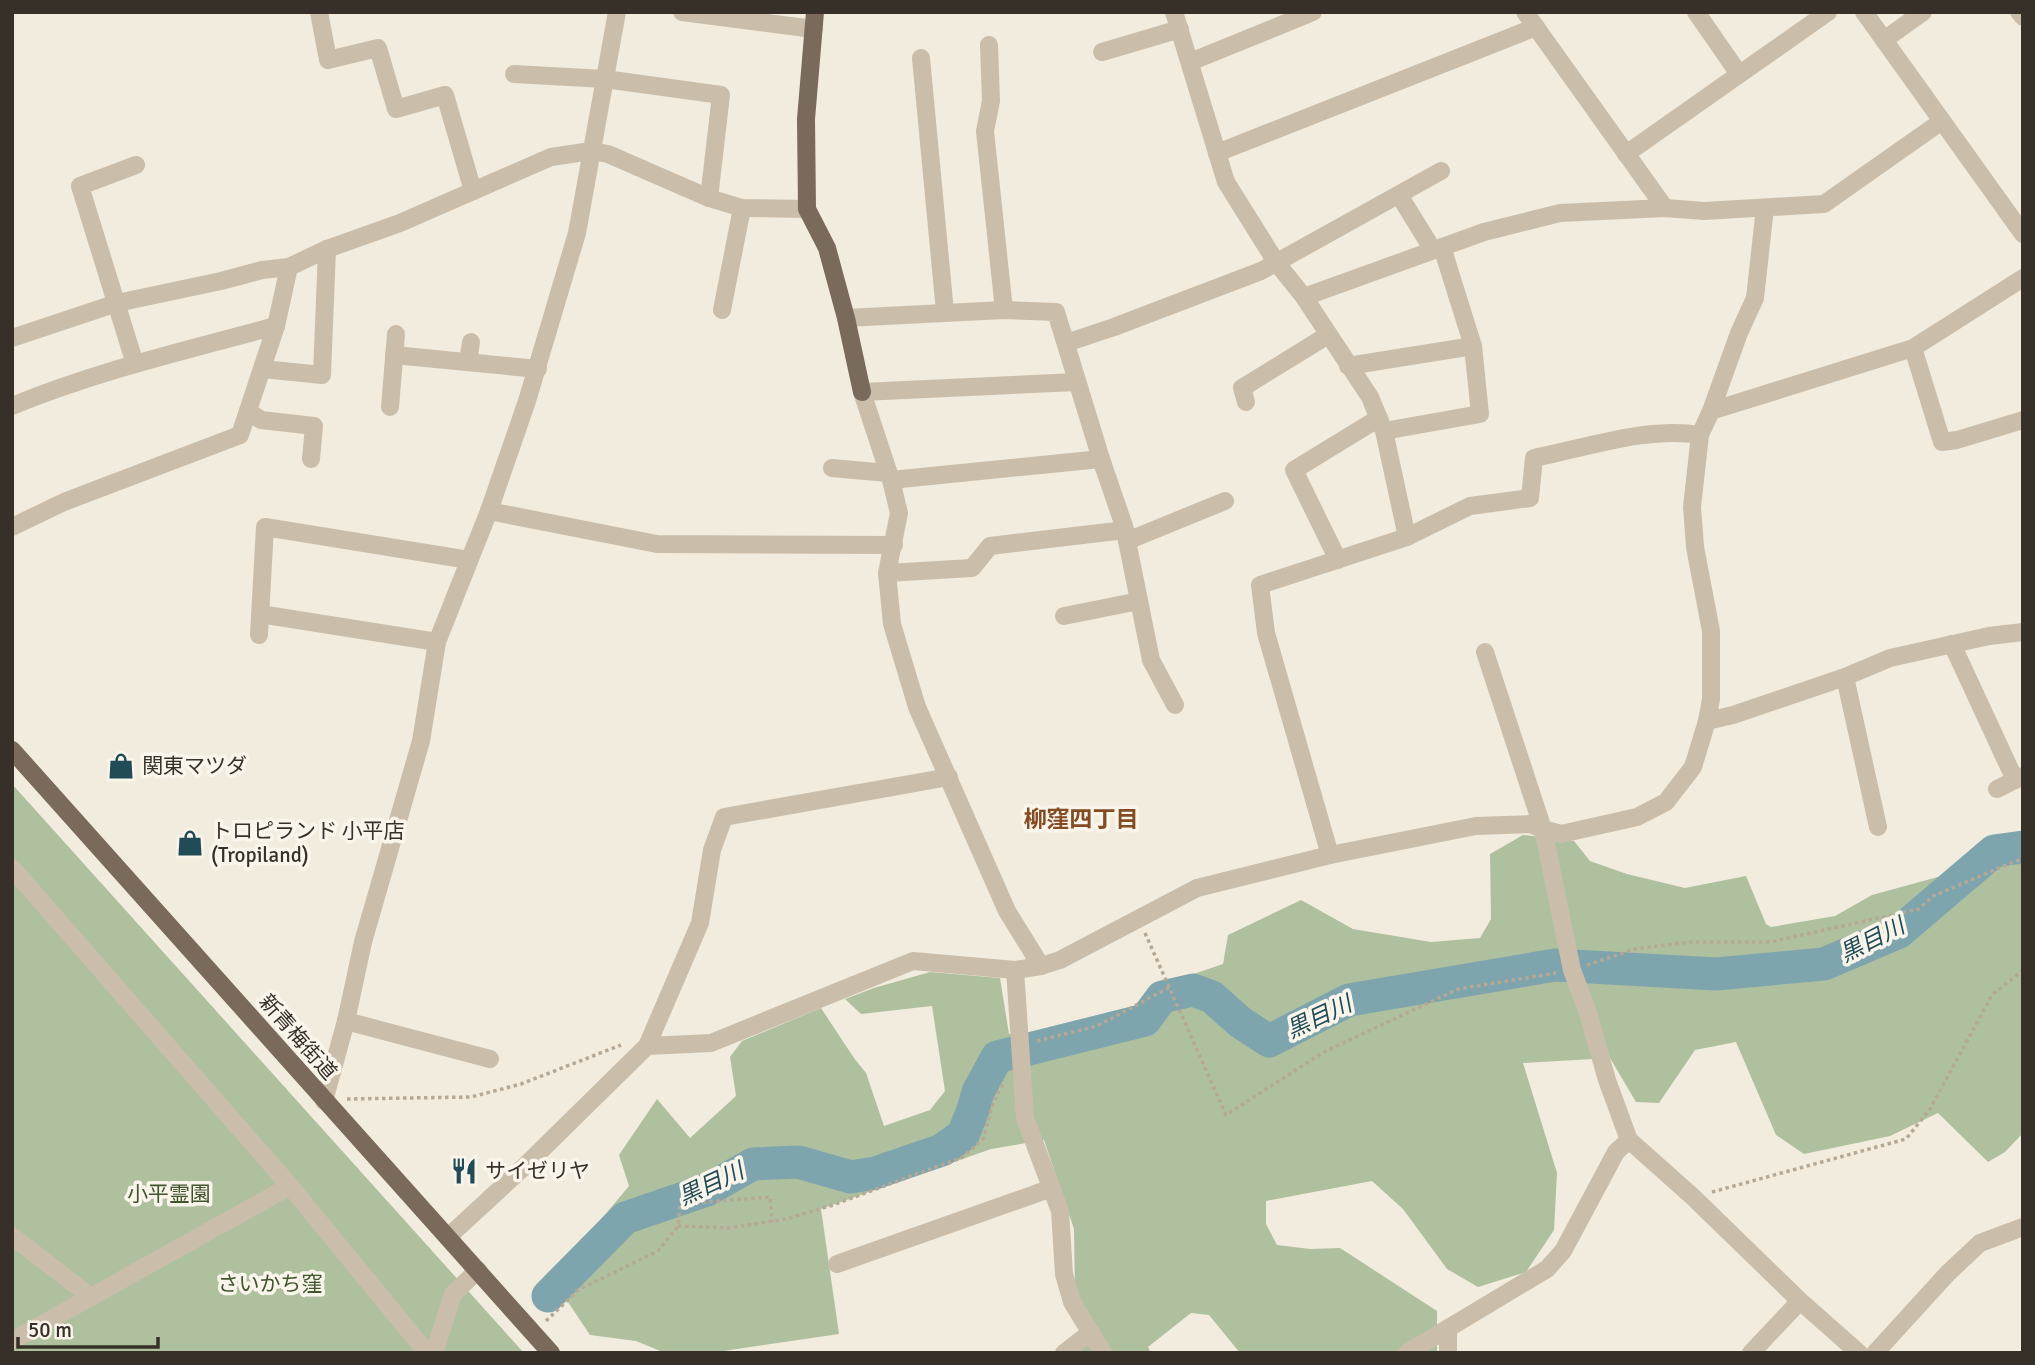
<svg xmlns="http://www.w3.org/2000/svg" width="2035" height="1365" font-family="Signika,'Noto Sans JP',sans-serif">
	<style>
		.green { fill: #afc09e }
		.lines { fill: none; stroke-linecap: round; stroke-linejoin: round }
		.river { stroke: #7ea4ae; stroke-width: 33 }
		.path { stroke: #b5a894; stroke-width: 3.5; stroke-dasharray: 3.5 3.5; stroke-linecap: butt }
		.minor { stroke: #cabeaa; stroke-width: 18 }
		.major { stroke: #796a5b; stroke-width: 18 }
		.labels { text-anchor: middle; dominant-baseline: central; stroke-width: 7; stroke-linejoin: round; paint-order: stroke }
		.poi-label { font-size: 21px; fill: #373029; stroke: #f9f5eb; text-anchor: start }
		.street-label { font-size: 21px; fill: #373029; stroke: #f9f5eb }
		.park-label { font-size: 21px; fill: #40552e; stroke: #f9f5eb }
		.neighbourhood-label { font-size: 23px; font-weight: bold; fill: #834c25; stroke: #f9f5eb }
		.water-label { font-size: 23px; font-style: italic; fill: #204b57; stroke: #f9f5eb }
	</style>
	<rect width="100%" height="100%" fill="#f2ecde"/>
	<!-- green -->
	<g class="green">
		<path d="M 12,784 L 524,1353 L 12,1353 Z"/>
		<path d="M 1523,835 L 1574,841 L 1590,861 L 1627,874 L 1685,888 L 1746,876 L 1766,924 L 1771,927 L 1835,916 L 1872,895 L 2000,860 L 2023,840 L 2023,1133 L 2005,1152 L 1988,1162 L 1938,1113 L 1890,1136 L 1804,1154 L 1776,1135 L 1736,1042 L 1695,1050 L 1659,1103 L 1636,1102 L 1610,1058 L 1523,1063 L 1557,1173 L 1554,1230 L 1526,1272 L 1478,1287 L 1447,1269 L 1403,1209 L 1372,1181 L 1266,1201 L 1266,1224 L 1277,1245 L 1310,1249 L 1340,1248 L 1437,1311 L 1437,1353 L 1240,1353 L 1209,1315 L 1191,1313 L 1148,1347 L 1151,1353 L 1072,1353 L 1100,1332 L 1075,1291 L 1074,1229 L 1044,1140 L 991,1149 L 821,1209 L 839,1334 L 710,1353 L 665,1353 L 636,1341 L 590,1335 L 552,1278 L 629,1186 L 619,1155 L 657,1099 L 690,1138 L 736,1096 L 730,1057 L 742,1041 L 821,1008 L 854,1058 L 866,1073 L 884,1126 L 930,1110 L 945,1091 L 932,1006 L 861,1014 L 845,999 L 874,988 L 930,972 L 1000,978 L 1009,1034 L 1028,1035 L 1137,1013 L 1173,981 L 1223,964 L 1228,935 L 1301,900 L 1353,929 L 1431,942 L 1480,938 L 1491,919 L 1490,854 Z"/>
	</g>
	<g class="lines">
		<!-- river -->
		<path class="river" d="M 548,1296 L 625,1218 L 707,1190 L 753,1164 L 798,1162 L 851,1177 L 875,1173 L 942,1150 L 963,1135 L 973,1110 L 978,1092 L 997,1057 L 1145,1020 L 1162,997 L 1193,990 L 1212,997 L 1240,1022 L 1269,1041 L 1349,1000 L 1555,965 L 1716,974 L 1824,964 L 1899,932 L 1994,851 L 2023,847"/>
		<!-- path -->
		<g class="path">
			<path d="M 1145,933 L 1226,1115 L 1324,1052 L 1458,989 L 1556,973"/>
			<path d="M 1587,965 L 1635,949 L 1689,942 L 1770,942 L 1919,909 L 1933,896 L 2023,858"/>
			<path d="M 1037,1041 L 1097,1026 L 1170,987"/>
			<path d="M 347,1099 L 471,1097 L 521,1084 L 621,1045"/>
			<path d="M 1712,1192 L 1906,1139 L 1930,1109 L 1992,995 L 2023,970"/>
			<path d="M 678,1226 L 729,1228 L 786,1219 L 830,1206 L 963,1157 L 983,1139 L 993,1103 L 1004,1081"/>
			<path d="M 546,1321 L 578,1290 L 658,1251 L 678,1226 L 680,1204 L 770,1197 L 772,1222"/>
		</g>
		<!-- minor -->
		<g class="minor">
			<path d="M 319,12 L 328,60 L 378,48 L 396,109 L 445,95 L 473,191"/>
			<path d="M 682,12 L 814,29"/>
			<path d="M 1174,12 L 1226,182 L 1276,262 L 1304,297 L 1370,397 L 1384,431 L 1407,537 L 1260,585 L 1266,633 L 1330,855"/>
			<path d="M 1525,12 L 1665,208"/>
			<path d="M 1696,12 L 1739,74"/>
			<path d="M 1864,12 L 2023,234"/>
			<path d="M 2019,12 L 2023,17"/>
			<path d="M 1884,40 L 1923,12"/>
			<path d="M 989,45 L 991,101 L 985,131 L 1004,310"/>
			<path d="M 1102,52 L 1180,29"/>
			<path d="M 921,58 L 945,312"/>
			<path d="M 1190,62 L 1313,12"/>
			<path d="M 514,74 L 605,79 L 721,95 L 709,198"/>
			<path d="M 1217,153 L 1536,27"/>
			<path d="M 1626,154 L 1828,12"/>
			<path d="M 1399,195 L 1433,250"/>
			<path d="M 1304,297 L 1484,232 L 1560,213 L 1665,208 L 1704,211 L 1824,204 L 1942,121"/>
			<path d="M 722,310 L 742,208"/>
			<path d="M 846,318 L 1004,310 L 1056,312 L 1101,459 L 1124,526 L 1151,660 L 1175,705"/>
			<path d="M 12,338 L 117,303 L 221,281 L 262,270 L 289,267 L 327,249 L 400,223 L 551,157 L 591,151 L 608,154 L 709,198 L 742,208 L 807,209"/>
			<path d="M 1066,343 L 1114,327 L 1261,271 L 1441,171"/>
			<path d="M 1913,348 L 1942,442 L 1957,440 L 2023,420"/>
			<path d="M 394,355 L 538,369"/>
			<path d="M 468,362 L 471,342"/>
			<path d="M 135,364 L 80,186 L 136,165"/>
			<path d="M 1348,366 L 1473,346"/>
			<path d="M 263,369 L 322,375 L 327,249"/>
			<path d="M 1246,402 L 1242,388 L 1328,335"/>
			<path d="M 12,406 C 97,371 187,350 276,326"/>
			<path d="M 390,407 L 396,334"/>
			<path d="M 248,411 L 261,420 L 314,426 L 311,459"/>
			<path d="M 1711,411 L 1913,348 L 2023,278"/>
			<path d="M 1384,431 L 1480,414 L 1473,346 L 1442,247"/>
			<path d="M 832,468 L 888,473"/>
			<path d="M 891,480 L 1101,459"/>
			<path d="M 489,511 L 657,544 L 894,545"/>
			<path d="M 12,527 L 64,502 L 240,435 L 276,326 L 289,267"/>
			<path d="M 1407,537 L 1470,506 L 1530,498 L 1534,458 C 1586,448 1648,426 1700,435"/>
			<path d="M 1127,541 L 1225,501"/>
			<path d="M 1338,560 L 1294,470 L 1379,418"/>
			<path d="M 887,573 L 972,568 L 990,546 L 1125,530"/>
			<path d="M 260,614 L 437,642"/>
			<path d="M 1064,616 L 1139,601"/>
			<path d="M 259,635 L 265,527 L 469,560"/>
			<path d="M 1952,644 L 2015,780 L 2023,776"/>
			<path d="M 1485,652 L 1543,829 L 1561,834 L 1637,817 L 1666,802 L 1693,767 L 1707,721 L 1711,699 L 1711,631 L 1695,547 L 1692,507 L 1700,435 L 1711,411 L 1739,333 L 1755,298 L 1765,208"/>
			<path d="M 1845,677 L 1878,827"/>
			<path d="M 1707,721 L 1733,715 L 1845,677 L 1890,658 L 1989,636 L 2023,632"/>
			<path d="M 1997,789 L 2015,780"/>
			<path d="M 12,868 L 290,1186 L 427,1353"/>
			<path d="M 1041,966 L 1007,911 L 917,707 L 892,624 L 887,573 L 899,513 L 891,480 L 862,392 L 1077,382"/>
			<path d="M 1015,970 L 1025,1118 L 1060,1211 L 1064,1274 L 1072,1302 L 1103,1353"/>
			<path d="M 346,1021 L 490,1059"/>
			<path d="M 647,1046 L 700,923 L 712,850 L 724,817 L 949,777"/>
			<path d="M 324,1101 L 346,1021 L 363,942 L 421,741 L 437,642 L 489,511 L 527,401 L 577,233 L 617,12"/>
			<path d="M 12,1236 L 91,1297"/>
			<path d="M 448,1237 L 527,1164 L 647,1046 L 711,1043 L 913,961 L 1015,970 L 1041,966 L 1060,960 L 1197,888 L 1330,855 L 1476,826 L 1530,824 L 1543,829 L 1572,970 L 1588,1013 L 1607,1080 L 1629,1140 L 1693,1197 L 1800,1301 L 1859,1353"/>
			<path d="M 837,1264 L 1052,1188"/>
			<path d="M 1448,1328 L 1448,1353"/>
			<path d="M 12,1341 L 290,1186"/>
			<path d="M 434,1353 L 453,1294 L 478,1270"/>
			<path d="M 1064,1353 L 1091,1332"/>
			<path d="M 1407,1353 L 1547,1269 L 1563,1251 L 1616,1152 L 1629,1140"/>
			<path d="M 1751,1353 L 1800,1301"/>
			<path d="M 1875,1353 L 1948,1273 L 1980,1243 L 2023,1227"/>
		</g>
		<!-- major -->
		<g class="major">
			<path d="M 815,12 L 806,119 L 807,209 L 827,248 L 846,318 L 862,392"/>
			<path d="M 12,750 L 551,1353"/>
		</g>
	</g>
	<!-- icons -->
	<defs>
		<g id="shop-bare" transform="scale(2.1)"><path d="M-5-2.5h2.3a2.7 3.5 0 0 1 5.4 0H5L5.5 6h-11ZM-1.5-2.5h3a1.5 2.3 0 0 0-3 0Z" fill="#204b57" stroke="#f9f5eb" stroke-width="2.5" paint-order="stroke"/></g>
		<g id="restaurant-bare" transform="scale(2.1)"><path d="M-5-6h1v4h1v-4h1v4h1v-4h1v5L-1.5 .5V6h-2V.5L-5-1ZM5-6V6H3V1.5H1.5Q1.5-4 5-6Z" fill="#204b57" stroke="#f9f5eb" stroke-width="2.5" paint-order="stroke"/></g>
	</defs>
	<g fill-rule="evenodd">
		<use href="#shop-bare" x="121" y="766"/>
		<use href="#shop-bare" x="190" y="843"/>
		<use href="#restaurant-bare" x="464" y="1171"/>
	</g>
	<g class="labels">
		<!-- poi labels -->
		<g class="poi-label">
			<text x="142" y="766">関東マツダ</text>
			<text x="211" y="831">トロピランド 小平店<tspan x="211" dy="24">(Tropiland)</tspan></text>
			<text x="485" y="1171">サイゼリヤ</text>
		</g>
		<!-- street labels -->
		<g class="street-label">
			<text transform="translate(298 1037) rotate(49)">新青梅街道</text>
		</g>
		<!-- park labels -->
		<g class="park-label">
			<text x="169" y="1194">小平霊園</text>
			<text x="270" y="1284">さいかち窪</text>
		</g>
		<!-- neighbourhood labels -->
		<g class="neighbourhood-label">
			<text x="1081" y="819">柳窪四丁目</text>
		</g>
		<!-- water labels -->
		<g class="water-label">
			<text transform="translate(1872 940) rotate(-27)">黒目川</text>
			<text transform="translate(1319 1017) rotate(-25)">黒目川</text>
			<text transform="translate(711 1184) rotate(-25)">黒目川</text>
		</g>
	</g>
	<!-- border -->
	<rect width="2035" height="1365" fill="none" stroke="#373029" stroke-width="28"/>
	<!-- scale -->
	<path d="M18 1337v10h140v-10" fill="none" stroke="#373029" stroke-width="3.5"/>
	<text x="28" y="1337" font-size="21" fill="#373029" stroke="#f9f5eb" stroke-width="5" paint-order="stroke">50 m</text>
</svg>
